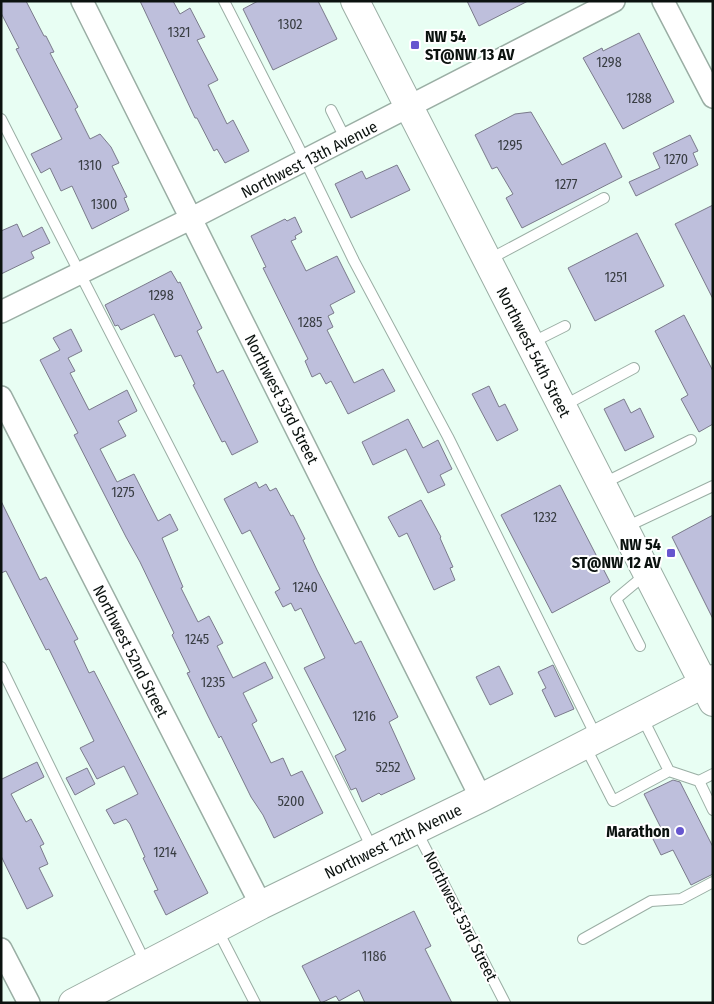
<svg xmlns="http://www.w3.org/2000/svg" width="714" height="1004" viewBox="0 0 714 1004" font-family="'Fira Sans Condensed',sans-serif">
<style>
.building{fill:#bebfdc;stroke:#7a7a8b}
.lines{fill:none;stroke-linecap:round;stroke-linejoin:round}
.service-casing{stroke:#9aaea4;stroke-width:12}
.minor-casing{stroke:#9aaea4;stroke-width:24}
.secondary-casing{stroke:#9aaea4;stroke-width:30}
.service{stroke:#fff;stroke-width:10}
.minor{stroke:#fff;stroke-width:21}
.secondary{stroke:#fff;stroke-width:28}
.poi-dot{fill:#6656cf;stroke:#fff;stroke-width:2}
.labels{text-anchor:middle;stroke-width:4;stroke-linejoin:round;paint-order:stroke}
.number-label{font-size:14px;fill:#383d42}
.poi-label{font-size:16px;font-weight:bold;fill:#0b120f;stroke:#fff;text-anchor:end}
.street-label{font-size:16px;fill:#0b120f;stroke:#fff}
</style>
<rect width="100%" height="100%" fill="#e8fef3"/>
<path class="building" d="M1,1H26L44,36H46L54,52L50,53L78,107L75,109L90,139L100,134L111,147L119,163L112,166L127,197L124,198L129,210L92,229L72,186L61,191L50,168L41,173L31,154L62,139L16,49L19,48L1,13Z
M140,1H173L180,14L190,8L205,37L197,40L218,80L208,85L227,124L233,120L249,151L225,163L217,149L214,151L197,118H195Z
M258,1H318L337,39L273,70L243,9Z
M467,1H528L479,26Z
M639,33L674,102L623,129L583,58L602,48L603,51Z
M531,112L562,165L605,143L622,177L522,228L506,198L513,194L497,167L492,169L475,135L515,114Z
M690,135L698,151L693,153L698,165L636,196L629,182L660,168L653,153Z
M397,165L410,190L351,218L335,184L362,171L366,179Z
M713,205V299L675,224Z
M295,217L302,232L295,236L296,239L291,241L306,271L337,256L355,292L330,305L334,313L328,316L333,327L327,330L354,383L383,369L395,391L348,414L331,381L326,384L320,373L312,377L305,361L308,359L263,268L266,267L251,236L285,219L287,221Z
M17,224L23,237L42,227L50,243L31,252L34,258L1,274V231Z
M637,233L664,286L595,321L568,268Z
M171,271L178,283L180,282L202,328L197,331L217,373L223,370L258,442L232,455L225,441L222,442L193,385L195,384L181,355L175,357L154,314L121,330L118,325L115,326L105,305Z
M684,315L713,371V424L699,432L681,399L688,395L655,331Z
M71,329L82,351L68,358L75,371L70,373L89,410L127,390L137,411L118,421L126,436L100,449L117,482L134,474L158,521L170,514L178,530L162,538L183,587L181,588L198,622L209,616L223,643L217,646L233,678L265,662L273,678L243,693L257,721L252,724L271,763L283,758L291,776L302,771L323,813L274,838L263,815L251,797L221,736L219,738L208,716L187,673L190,672L172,635L174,633L140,562L126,537L74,435L78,433L40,360L60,350L53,338Z
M489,386L499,407L505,404L518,430L497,441L472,394Z
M624,399L631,413L640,408L654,437L625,451L604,409Z
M408,419L423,448L438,440L452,469L440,475L445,485L428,493L406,449L373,465L362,442Z
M256,482L259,488L266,484L270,491L276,488L291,516L293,515L305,539L303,540L317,570L355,644L361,641L398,717L389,722L415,779L381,795L379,793L362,802L356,788L351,790L335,756L346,750L304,668L325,658L301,608L295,611L291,603L283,607L275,592L280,589L250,530L242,534L224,499Z
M560,485L610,582L552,613L501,515Z
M421,500L441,537L440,538L453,567L450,568L455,580L434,590L407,533L399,537L388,517Z
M1,501L40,580L46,577L78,639L74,641L89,673L94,671L208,893L166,915L154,891L158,890L143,858L145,857L130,824L126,819L114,824L106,810L138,794L124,766L97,779L80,748L94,741L49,649L46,650L6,571L1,573Z
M713,515V619L672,537Z
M553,665L574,709L555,717L542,690L546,688L538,672Z
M499,666L513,694L490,705L476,677Z
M37,762L44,777L11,794L26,822L31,819L44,844L40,846L48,864L39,868L53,896L27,909L1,856V777L2,779Z
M87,768L95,784L75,795L66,778Z
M673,780L680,782L713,847V874L691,885L673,850L661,855L650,833L661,828L644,794Z
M414,911L431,946L425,949L452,1003H365L359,990L339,1001L336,996L321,1003L302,966Z"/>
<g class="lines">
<defs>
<path id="service" d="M224,1L296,142L354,261L448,437L597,738
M331,110L346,140
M1,119C125,363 252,605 373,850
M488,260L604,198
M531,343L565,326
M563,406L634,368
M602,484L691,440
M626,527L713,486
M640,646L616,599L646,574
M1,667L146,964
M585,746L613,801L669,771L642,717
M669,771L699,781L713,810
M699,781L713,774
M416,830L505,1003
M217,929L255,1003
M583,939L651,901L681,899L713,882"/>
<path id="minor" d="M82,1L481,798
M663,1L713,97
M1,312L192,218L614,1
M1,397L261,905
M1,949L29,1003"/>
<path id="secondary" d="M355,1L713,702
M73,1003L261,905L481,798L713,679"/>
</defs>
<use href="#service" class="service-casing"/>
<use href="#minor" class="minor-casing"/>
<use href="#secondary" class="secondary-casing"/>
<use href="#service" class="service"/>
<use href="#minor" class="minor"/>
<use href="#secondary" class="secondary"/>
</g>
<g class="poi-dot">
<rect x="410" y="40" width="10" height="10" rx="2.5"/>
<rect x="666" y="548" width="10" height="10" rx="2.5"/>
<circle cx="680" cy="831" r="5"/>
</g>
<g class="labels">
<g class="number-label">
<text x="290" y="29">1302</text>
<text x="179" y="37">1321</text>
<text x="609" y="67">1298</text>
<text x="639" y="103">1288</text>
<text x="510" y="150">1295</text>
<text x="676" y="164">1270</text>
<text x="90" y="170">1310</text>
<text x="566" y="189">1277</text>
<text x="104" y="209">1300</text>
<text x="616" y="282">1251</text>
<text x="161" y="300">1298</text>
<text x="310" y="327">1285</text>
<text x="123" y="497">1275</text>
<text x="545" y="522">1232</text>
<text x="305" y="592">1240</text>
<text x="197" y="644">1245</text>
<text x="213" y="687">1235</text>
<text x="364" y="721">1216</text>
<text x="388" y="772">5252</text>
<text x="291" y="806">5200</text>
<text x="165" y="857">1214</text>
<text x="374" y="961">1186</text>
</g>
<g class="poi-label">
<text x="425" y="42" text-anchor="start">NW 54<tspan x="425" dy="18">ST@NW 13 AV</tspan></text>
<text x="661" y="550">NW 54<tspan x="661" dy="18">ST@NW 12 AV</tspan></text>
<text x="670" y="837">Marathon</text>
</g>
<g class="street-label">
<text transform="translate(309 159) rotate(-27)" y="6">Northwest 13th Avenue</text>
<text transform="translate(534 352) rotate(63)" y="6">Northwest 54th Street</text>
<text transform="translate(282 399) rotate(63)" y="6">Northwest 53rd Street</text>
<text transform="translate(131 651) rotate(63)" y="6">Northwest 52nd Street</text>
<text transform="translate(393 841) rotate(-26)" y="6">Northwest 12th Avenue</text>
<text transform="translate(461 916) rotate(63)" y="6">Northwest 53rd Street</text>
</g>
</g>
<rect width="714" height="1004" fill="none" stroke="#0b120f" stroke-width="5"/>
</svg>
